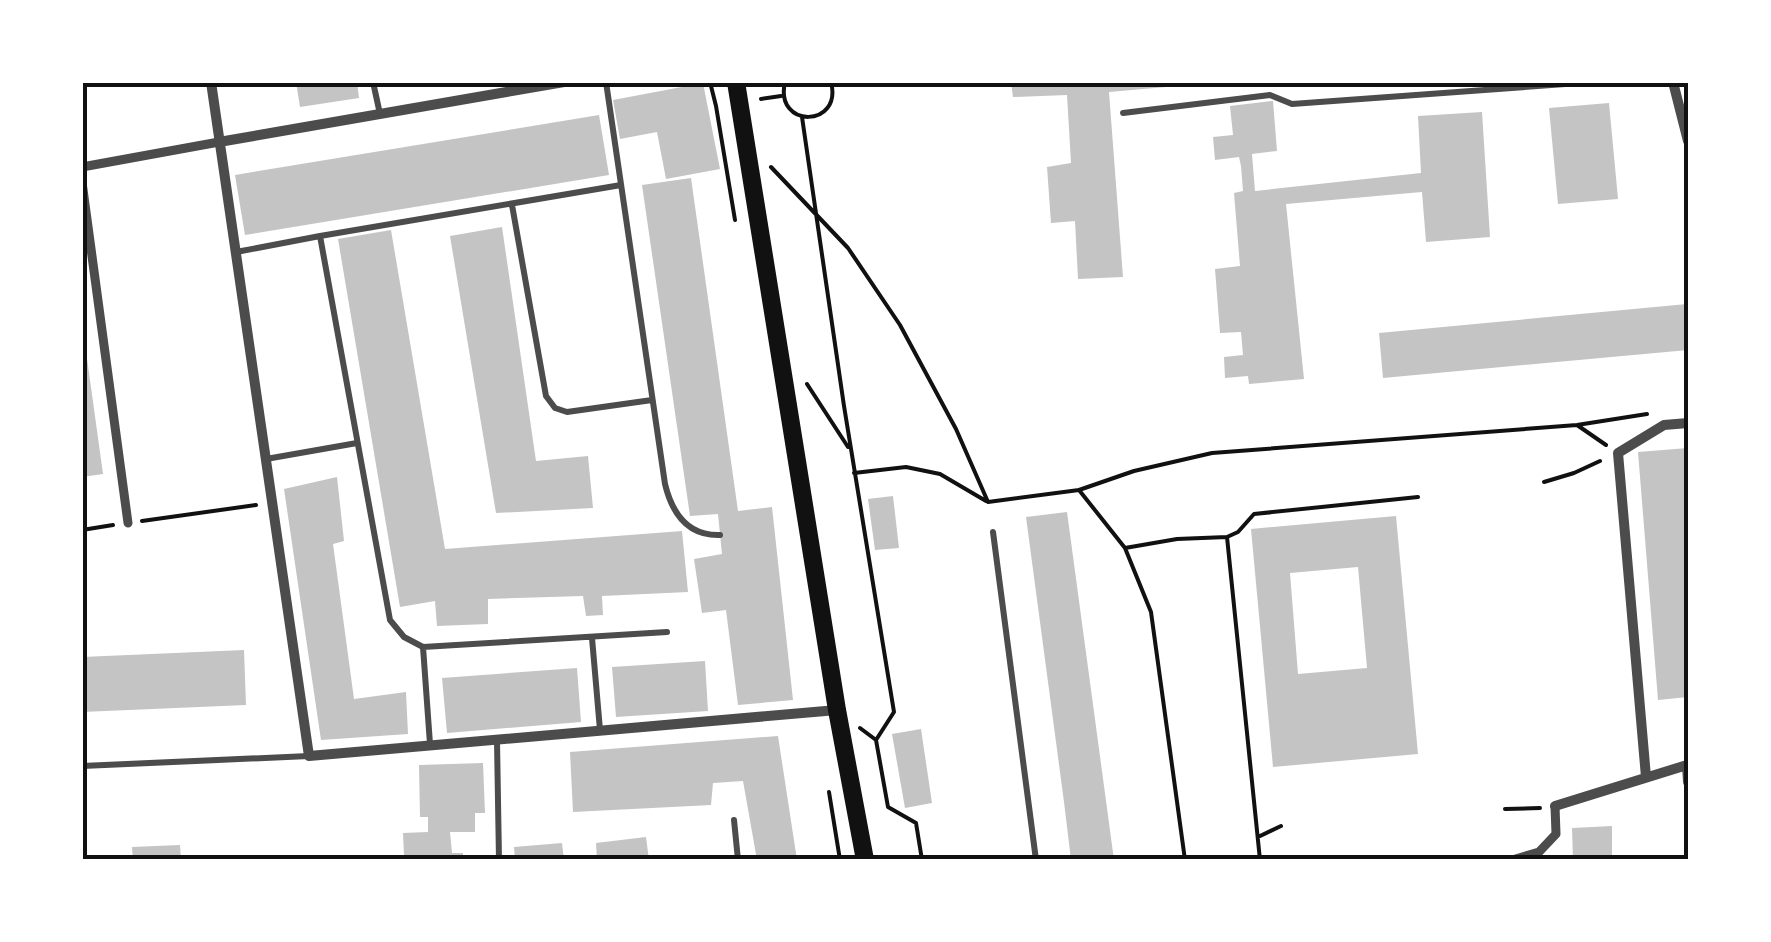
<svg xmlns="http://www.w3.org/2000/svg" width="1771" height="942" viewBox="0 0 1771 942" font-family="'PT Sans',sans-serif">
<style>
.building{fill:#c4c4c4;fill-rule:evenodd}
.lines{fill:none;stroke-linecap:round;stroke-linejoin:round}
.path{stroke:#111;stroke-width:4}
.service{stroke:#4c4c4c;stroke-width:6}
.pedestrian{stroke:#4c4c4c;stroke-width:9}
.minor{stroke:#4c4c4c;stroke-width:10}
.secondary{stroke:#111;stroke-width:18}
.neatline{fill:none;stroke:#111;stroke-width:4}
</style>
<rect width="100%" height="100%" fill="#fff"/>
<path class="building" d="M296,82H357L359,98L300,107Z
M1011,82H1189V85L1109,92L1123,277L1078,279L1075,221L1051,223L1047,167L1071,163L1067,95L1013,97Z
M703,83L720,169L666,179L657,132L620,139L613,100Z
M1273,101L1277,151L1252,154L1255,191L1421,173L1418,116L1482,112L1490,237L1426,242L1422,192L1286,204L1304,379L1249,384L1248,376L1225,378L1224,357L1243,355L1241,332L1220,333L1215,269L1240,266L1234,193L1243,191L1241,166L1239,157L1215,160L1213,137L1233,135L1230,106Z
M1609,103L1618,199L1558,204L1549,108Z
M599,115L609,175L245,235L235,175Z
M691,178L738,511L772,507L793,700L738,705L726,610L702,613L694,559L722,554L718,514L690,516L642,185Z
M502,227L536,461L588,456L593,508L496,513L450,236Z
M391,230L445,549L682,531L688,592L602,596L603,615L586,616L583,596L488,599V624L437,626L435,601L400,607L338,239Z
M1687,304L1688,350L1383,378L1379,333Z
M82,344H85L103,474L82,477Z
M1688,448V697L1658,700L1638,452Z
M337,477L344,541L333,544L354,699L406,692L408,734L321,740L284,489Z
M893,496L899,548L875,550L868,499Z
M1067,512L1114,860H1071L1064,802L1026,517Z
M1396,516L1418,754L1273,767L1251,529ZM1358,567L1367,668L1298,674L1290,573Z
M244,650L246,705L82,712V657Z
M705,661L708,711L616,717L612,667Z
M577,668L581,722L447,733L442,678Z
M921,729L932,803L905,808L892,734Z
M778,736L797,860H757L743,781L713,783L711,805L573,812L570,752Z
M483,763L485,813H475V832H450L452,853H463V860H411V856H404L403,833L428,832V817H420L419,765Z
M1612,826V860H1573L1572,828Z
M646,837L649,860H597L596,843Z
M562,843L564,860H515L514,847Z
M180,845L181,860H133L132,847Z"/>
<g class="lines">
<path class="path" d="M710,82L716,106L735,220
M785,82C774,129 843,128 831,82
M761,99L781,96
M802,117L844,406L894,712L876,740L888,807L916,823L922,860
M771,167L848,248L900,325L956,429L988,502L1079,490L1125,548L1151,612L1185,860
M807,384L848,447
M1577,425L1606,445
M854,473L906,467L940,474L986,501
M1544,482L1574,473L1600,461
M1079,490L1134,471L1212,453L1577,425L1647,414
M142,521L256,505
M82,530L113,525
M1227,537L1260,860
M1125,548L1177,539L1227,537L1238,532L1254,514L1418,497
M860,728L876,740
M829,792L840,860
M1505,809L1540,808
M1258,837L1281,826"/>
<path class="service" d="M373,82L380,114
M606,82L665,484C672,513 687,536 720,535
M1123,113L1270,95L1292,104L1593,82
M512,205L546,396L555,408L567,412L652,400
M320,236L621,185
M236,252L320,236L390,620L404,637L423,647L667,632
M266,459L357,443
M993,532L1036,860
M592,638L600,730
M423,647L430,744
M497,741L499,860
M82,766L309,756
M734,820L738,860"/>
<path class="pedestrian" d="M82,167L219,142
M82,182L128,523
M1512,860L1539,852L1556,834L1555,806"/>
<path class="minor" d="M211,82L309,756L837,710
M1673,82L1688,141
M219,142L564,82
M1646,777L1618,453L1664,425L1688,423
M1555,806L1687,765L1688,782"/>
<path class="secondary" d="M736,82L837,710L865,860"/>
</g>
<rect width="1771" height="942" fill="none" stroke="#ffffff" stroke-width="170"/>
<rect x="85" y="85" width="1601" height="772" class="neatline"/>
</svg>
